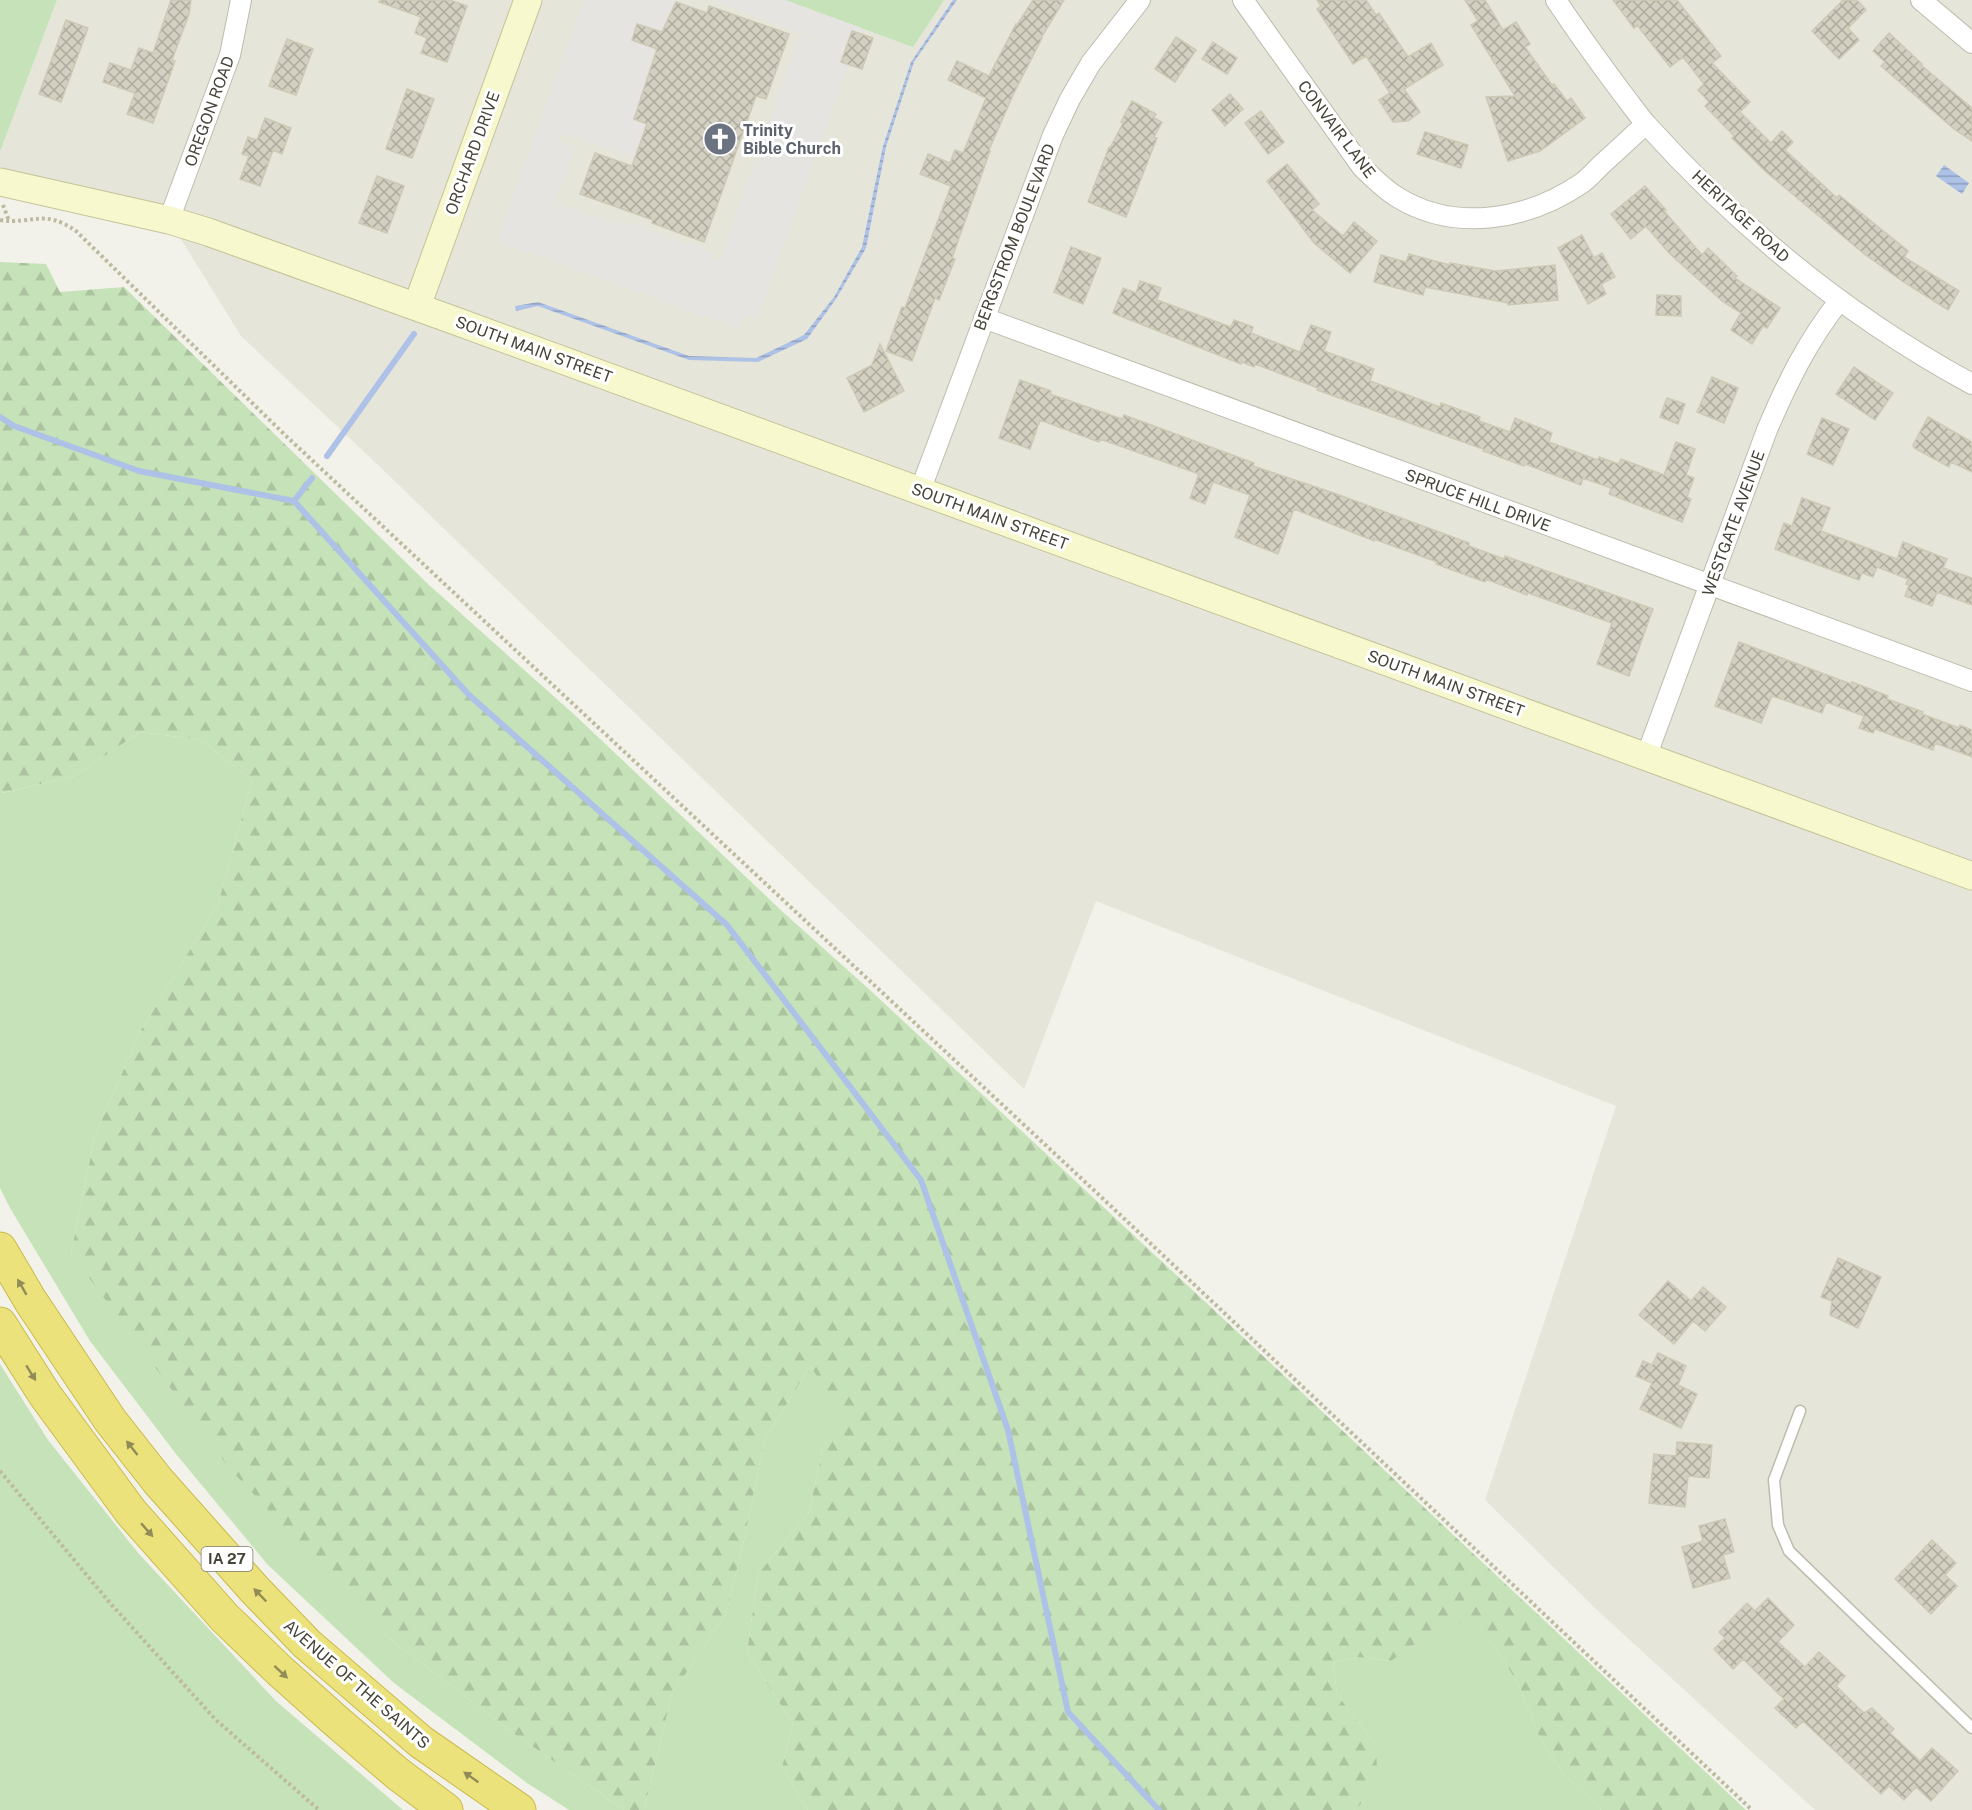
<svg xmlns="http://www.w3.org/2000/svg" width="1972" height="1810" viewBox="0 0 1972 1810" font-family="'Public Sans',sans-serif">
<style>
.residential{fill:#e6e5d9}
.green{fill:#c5e2b8}
.forest{fill:url(#forest-firs)}
.parking{fill:#e5e4e1}
.water{fill:url(#water-rules)}
.lines{fill:none;stroke-linecap:round;stroke-linejoin:round}
.stream{stroke:#aec2e8;stroke-width:6}
.building{fill:url(#building-cross-hatch);stroke:#cdc9b5;stroke-width:1.5}
.lane-casing{stroke:#bdbcad;stroke-width:13}
.street-casing{stroke:#bdbcad;stroke-width:22}
.secondary-casing{stroke:#c4c398;stroke-width:29}
.highway-casing{stroke:#caba4c;stroke-width:35}
.path{stroke:#bdbaa0;stroke-width:4;stroke-dasharray:3 3;stroke-linecap:butt}
.lane{stroke:#fff;stroke-width:10}
.street{stroke:#fff;stroke-width:20}
.secondary{stroke:#f8f8cf;stroke-width:27}
.highway{stroke:#ece27b;stroke-width:33}
.oneway{fill:#918b57}
.labels{text-anchor:middle;stroke-width:6;stroke-linejoin:round;paint-order:stroke}
.shield{fill:#fff;stroke:#7e7c74;stroke-width:1.5}
.shield-label{font-size:15px;font-weight:bold;fill:#464439}
.street-label{font-size:16px;fill:#464439;stroke:#fff}
.worship-label{font-size:16px;font-weight:bold;fill:#5b616d;stroke:#fff;text-anchor:start}
</style>
<defs>
<pattern id="forest-firs" width="22" height="20" patternUnits="userSpaceOnUse" patternTransform="scale(1.5)"><rect width="22" height="20" fill="#c5e2b8"/><path d="M5 1l3.5 6h-7zM16 11l3.5 6h-7z" fill="#abc39f"/></pattern>
<pattern id="water-rules" width="6" height="5" patternUnits="userSpaceOnUse" patternTransform="scale(1.5)"><rect width="6" height="5" fill="#aec2e8"/><path d="M0 2.5h6" fill="none" stroke="#8f9fbd"/></pattern>
<pattern id="building-cross-hatch" width="8" height="8" patternUnits="userSpaceOnUse" patternTransform="scale(1.5)"><rect width="8" height="8" fill="#d3d0c1"/><path d="M0 0l8 8M0 8l8-8" fill="none" stroke="#adaa9e"/></pattern>
</defs>
<rect width="100%" height="100%" fill="#f3f2ea"/>
<path class="residential" d="M57,0H1972V1810H1815L1595,1608L1485,1500L1616,1106L1096,901L1024,1089L377,464L241,336L169,220L4,183L0,166V152Z"/>
<path class="green" d="M0,0H57L0,152Z
M785,0H944L913,47Z
M140,732L201,740L252,780L218,904L141,1030L95,1135L71,1253L385,1635L506,1728L624,1810H569L527,1783L394,1683L268,1565L176,1454L90,1341L10,1208L0,1188V791L3,793L75,776Z
M0,1364L48,1440L139,1554L276,1701L403,1810H0Z
M810,1366L843,1413L823,1448L809,1512L758,1574L747,1652L793,1724L782,1767L808,1810H644L672,1694L726,1614L745,1536L764,1441Z
M1452,1617L1494,1644L1519,1686L1540,1738L1562,1772L1601,1810H1354L1369,1797L1376,1746L1337,1694L1333,1663L1357,1657L1391,1661Z"/>
<path class="forest" d="M0,262L46,264L60,292L124,287L428,584L578,718L784,913L871,991L1229,1324L1746,1810H1601L1562,1772L1540,1738L1519,1686L1494,1644L1452,1618L1391,1661L1357,1657L1333,1663L1337,1694L1376,1746L1377,1771L1369,1797L1354,1810H808L782,1767L793,1724L747,1652L758,1574L809,1512L823,1448L842,1413L810,1366L764,1441L745,1536L726,1614L672,1694L644,1810H624L506,1728L385,1635L230,1469L71,1253L95,1135L141,1030L218,904L252,780L201,740L140,732L75,776L2,793L0,791Z"/>
<path class="parking" d="M584,0H677L634,119L647,124L635,158L562,133L559,141L575,147L555,203L613,223L621,220L704,249L713,257L720,260L800,35L815,40L816,38L710,0H785L862,28L757,319L744,315L738,328L497,241Z"/>
<path class="water" d="M953,0H957L914,62L886,147L866,248L836,299L807,339L758,362L689,360L538,306L516,311L515,306L538,302L689,356L756,358L804,335L834,297L862,247L883,146L911,62Z
M1944,165L1969,183L1962,194L1936,176Z"/>
<g class="lines">
<path class="stream" d="M0,417L14,426L139,471L294,501L469,695L727,925L921,1180L1008,1430L1068,1712L1159,1810
M327,456L414,334
M294,501L312,478"/>
</g>
<path class="building" d="M171,0H191L189,14L172,60L175,61L153,123L127,114L135,93L103,82L110,63L131,70L139,48L153,53Z
M380,0H450L467,6L447,62L421,53L427,38L415,33L421,17L379,2Z
M1033,0H1064L1041,38H1042L1013,95L989,150L990,151L952,258L955,259L939,300L935,298L912,361L886,351L902,307L905,308L951,186L920,174L928,154L950,163L955,150L963,153L986,98L948,80L957,61L989,76L1016,24L1017,25Z
M1317,0H1366L1376,15L1379,13L1408,57L1431,43L1443,65L1404,89L1420,112L1408,121L1393,122L1379,100L1390,93L1366,56L1353,64L1317,9L1321,6Z
M1465,0H1485L1503,30L1516,22L1530,44L1525,47L1552,85L1554,84L1567,101L1571,98L1585,118L1540,151L1508,161L1486,97L1515,96L1471,25L1478,21Z
M1613,0H1677L1721,56L1712,63L1750,102L1740,112L1771,143L1782,131L1793,142L1785,150L1837,198L1839,195L1908,251L1904,257L1959,291L1948,310L1902,281L1863,253L1765,171L1732,138L1734,136L1705,106L1709,102L1698,90L1704,84L1683,57L1670,67L1637,25L1634,28Z
M1843,0H1857L1866,10L1848,28L1859,40L1839,59L1812,31Z
M676,2L707,13L709,6L789,34L766,99L756,96L704,242L652,223L653,220L580,194L595,153L632,166L647,124L634,119L657,49L632,40L637,24L662,32Z
M66,20L88,28L61,102L39,94Z
M852,31L873,38L862,69L841,62Z
M1889,33L1922,64L1921,65L1972,108V141L1954,129L1881,66L1885,62L1873,51Z
M1176,37L1196,50L1175,82L1155,69Z
M287,39L313,49L296,95L269,86Z
M1213,42L1237,58L1227,74L1202,59Z
M407,89L434,99L412,158L386,149Z
M1230,94L1243,109L1225,126L1212,110Z
M1132,101L1156,114L1154,118L1162,122L1154,137L1157,138L1126,217L1088,202L1109,147L1110,148L1123,123L1121,122Z
M1261,111L1284,142L1268,154L1245,123Z
M265,118L291,128L282,154L273,150L260,186L240,179L249,156L242,154L248,137L257,140Z
M1425,132L1468,145L1461,168L1417,154Z
M1287,164L1319,204L1312,210L1343,236L1354,222L1377,241L1350,273L1314,243L1267,181Z
M377,176L404,186L387,233L359,223Z
M1645,186L1666,210L1664,211L1702,255L1708,248L1737,276L1735,278L1780,308L1767,328L1763,326L1752,344L1731,330L1741,313L1722,301L1669,253L1646,226L1631,239L1611,214Z
M1582,235L1594,258L1602,253L1615,277L1601,284L1606,294L1588,304L1558,248Z
M1071,247L1101,258L1083,304L1054,292Z
M1409,254L1450,265V263L1495,271L1555,265L1558,300L1508,305V303L1425,287L1423,295L1374,282L1381,255L1406,262Z
M1140,281L1161,288L1157,300L1231,327L1234,320L1253,327L1251,333L1300,352L1311,325L1331,332L1324,351L1374,369L1370,381L1440,407L1441,403L1480,417L1479,421L1510,432L1515,418L1552,433L1549,442L1598,460L1599,457L1619,464L1621,459L1664,475L1676,442L1695,449L1686,475L1694,478L1687,497L1691,499L1682,522L1609,494L1611,488L1583,478L1581,485L1525,464L1524,466L1483,451V449L1317,390L1318,388L1255,364L1254,367L1242,362L1241,364L1113,313L1123,288L1136,293Z
M1657,295L1681,296V316L1656,315Z
M880,344L904,391L864,412L847,378L872,365Z
M1854,367L1893,393L1875,420L1836,394Z
M1712,377L1738,388L1724,423L1697,412Z
M1020,380L1051,391L1050,394L1122,419L1124,415L1254,463L1253,466L1331,492L1469,543V546L1504,559L1505,556L1653,609L1629,676L1597,664L1612,623L1528,593L1527,595L1486,579L1485,582L1436,564L1437,562L1374,539V541L1294,509L1278,554L1235,537L1250,495L1213,482L1205,504L1190,498L1199,474L1100,439L1099,442L1040,420L1030,449L999,438Z
M1667,398L1685,404L1678,424L1660,417Z
M1928,417L1972,442V472L1951,462L1949,467L1914,448L1913,445Z
M1822,418L1849,429L1833,465L1807,454Z
M1802,498L1830,508L1821,531L1897,559L1903,542L1947,559L1943,568L1972,578V605L1937,592L1932,606L1905,596L1909,585L1906,584L1908,579L1877,567L1873,577L1862,573L1859,580L1775,549L1784,523L1792,526Z
M1739,642L1851,684L1852,682L1888,696L1887,699L1923,712L1922,714L1959,728L1960,725L1972,730V757L1935,743L1933,750L1875,729L1873,733L1859,728L1864,716L1826,702L1822,713L1772,696L1761,723L1715,706Z
M1838,1258L1881,1277L1858,1328L1830,1315L1832,1301L1821,1297Z
M1668,1281L1691,1301L1703,1287L1726,1307L1705,1331L1693,1321L1674,1344L1639,1315Z
M1658,1353L1686,1366L1678,1385L1697,1394L1681,1428L1640,1409L1652,1383L1636,1376L1643,1361L1652,1365Z
M1677,1442L1712,1445L1709,1478L1688,1476L1685,1507L1649,1503L1654,1454L1676,1456Z
M1725,1519L1734,1552L1723,1555L1730,1578L1693,1588L1682,1547L1703,1541L1699,1526Z
M1932,1540L1956,1563L1945,1575L1957,1586L1931,1614L1895,1579Z
M1768,1598L1794,1625L1778,1642L1805,1667L1819,1652L1845,1676L1836,1686L1864,1713L1872,1708L1894,1729L1890,1733L1920,1761L1932,1748L1958,1771L1931,1801L1916,1787L1904,1800L1889,1786L1881,1794L1803,1721L1796,1728L1775,1708L1784,1699L1743,1659L1733,1669L1714,1649L1725,1638L1719,1632L1747,1603L1755,1611Z"/>
<g class="lines">
<defs>
<path id="lane" d="M1800,1411L1774,1480L1778,1525L1789,1551L1972,1728"/>
<path id="street" d="M1243,0L1362,167C1373,178 1384,189 1397,197C1455,233 1528,220 1582,183C1589,178 1596,170 1602,164C1617,151 1631,137 1646,124
M1556,0C1577,32 1599,62 1622,93C1630,103 1638,115 1647,125C1740,228 1850,318 1972,384
M1921,0L1972,43
M169,220L230,55L241,0
M984,318L1972,681
M920,491L1053,135L1070,99L1091,63L1140,0
M1646,757L1767,430C1787,383 1808,340 1840,300"/>
<path id="secondary" d="M0,182L169,220L208,232L453,320L1972,876
M417,306L528,0"/>
<path id="highway" d="M0,1249L30,1300L110,1420L158,1481L255,1590L307,1644L421,1742L519,1810
M0,1324L45,1395L131,1512L225,1618L280,1671L336,1721L398,1774L446,1810"/>
</defs>
<use href="#lane" class="lane-casing"/>
<use href="#street" class="street-casing"/>
<use href="#secondary" class="secondary-casing"/>
<use href="#highway" class="highway-casing"/>
<path class="path" d="M3,205L9,221
M0,220C33,225 43,208 76,231L285,435L1098,1194L1752,1810
M0,1471L110,1603L216,1720L319,1810"/>
<use href="#lane" class="lane"/>
<use href="#street" class="street"/>
<use href="#secondary" class="secondary"/>
<use href="#highway" class="highway"/>
</g>
<defs><path id="oneway-solid" d="M-6-.8H1V-3.2L6.5 0L1 3.2V.8H-6Z" transform="scale(1.5)"/></defs>
<g class="oneway">
<use href="#oneway-solid" transform="translate(22 1287) rotate(-120)"/>
<use href="#oneway-solid" transform="translate(31 1373) rotate(58)"/>
<use href="#oneway-solid" transform="translate(132 1448) rotate(-128)"/>
<use href="#oneway-solid" transform="translate(147 1530) rotate(49)"/>
<use href="#oneway-solid" transform="translate(260 1595) rotate(-134)"/>
<use href="#oneway-solid" transform="translate(281 1672) rotate(43)"/>
<use href="#oneway-solid" transform="translate(471 1777) rotate(-145)"/>
</g>
<defs>
<symbol id="church-disc" viewBox="-11 -11 22 22"><circle r="9.5" fill="#6b7280" stroke="#fff"/><path d="M-1.2-6h2.4v3.5h3.3v2.4h-3.3V6h-2.4V-.1h-3.3v-2.4h3.3Z" fill="#fff"/></symbol>
</defs>
<g fill-rule="evenodd">
<use href="#church-disc" x="701" y="120" width="38" height="38"/>
</g>
<g class="labels">
<rect class="shield" x="201.5" y="1547" width="51" height="24" rx="4.5"/>
<g class="shield-label">
<text x="227" y="1564">IA 27</text>
</g>
<g class="street-label">
<text transform="translate(209 111) rotate(-70)" y="6">OREGON ROAD</text>
<text transform="translate(1337 129) rotate(53)" y="6">CONVAIR LANE</text>
<text transform="translate(472 153) rotate(-70)" y="6">ORCHARD DRIVE</text>
<text transform="translate(1741 216) rotate(43)" y="6">HERITAGE ROAD</text>
<text transform="translate(1014 237) rotate(-69)" y="6">BERGSTROM BOULEVARD</text>
<text transform="translate(534 349) rotate(20)" y="6">SOUTH MAIN STREET</text>
<text transform="translate(1478 500) rotate(20)" y="6">SPRUCE HILL DRIVE</text>
<text transform="translate(990 516) rotate(20)" y="6">SOUTH MAIN STREET</text>
<text transform="translate(1733 523) rotate(-70)" y="6">WESTGATE AVENUE</text>
<text transform="translate(1446 683) rotate(20)" y="6">SOUTH MAIN STREET</text>
<text transform="translate(357 1684) rotate(41)" y="6">AVENUE OF THE SAINTS</text>
</g>
<g class="worship-label">
<text x="743" y="136">Trinity<tspan x="743" dy="18">Bible Church</tspan></text>
</g>
</g>
</svg>
